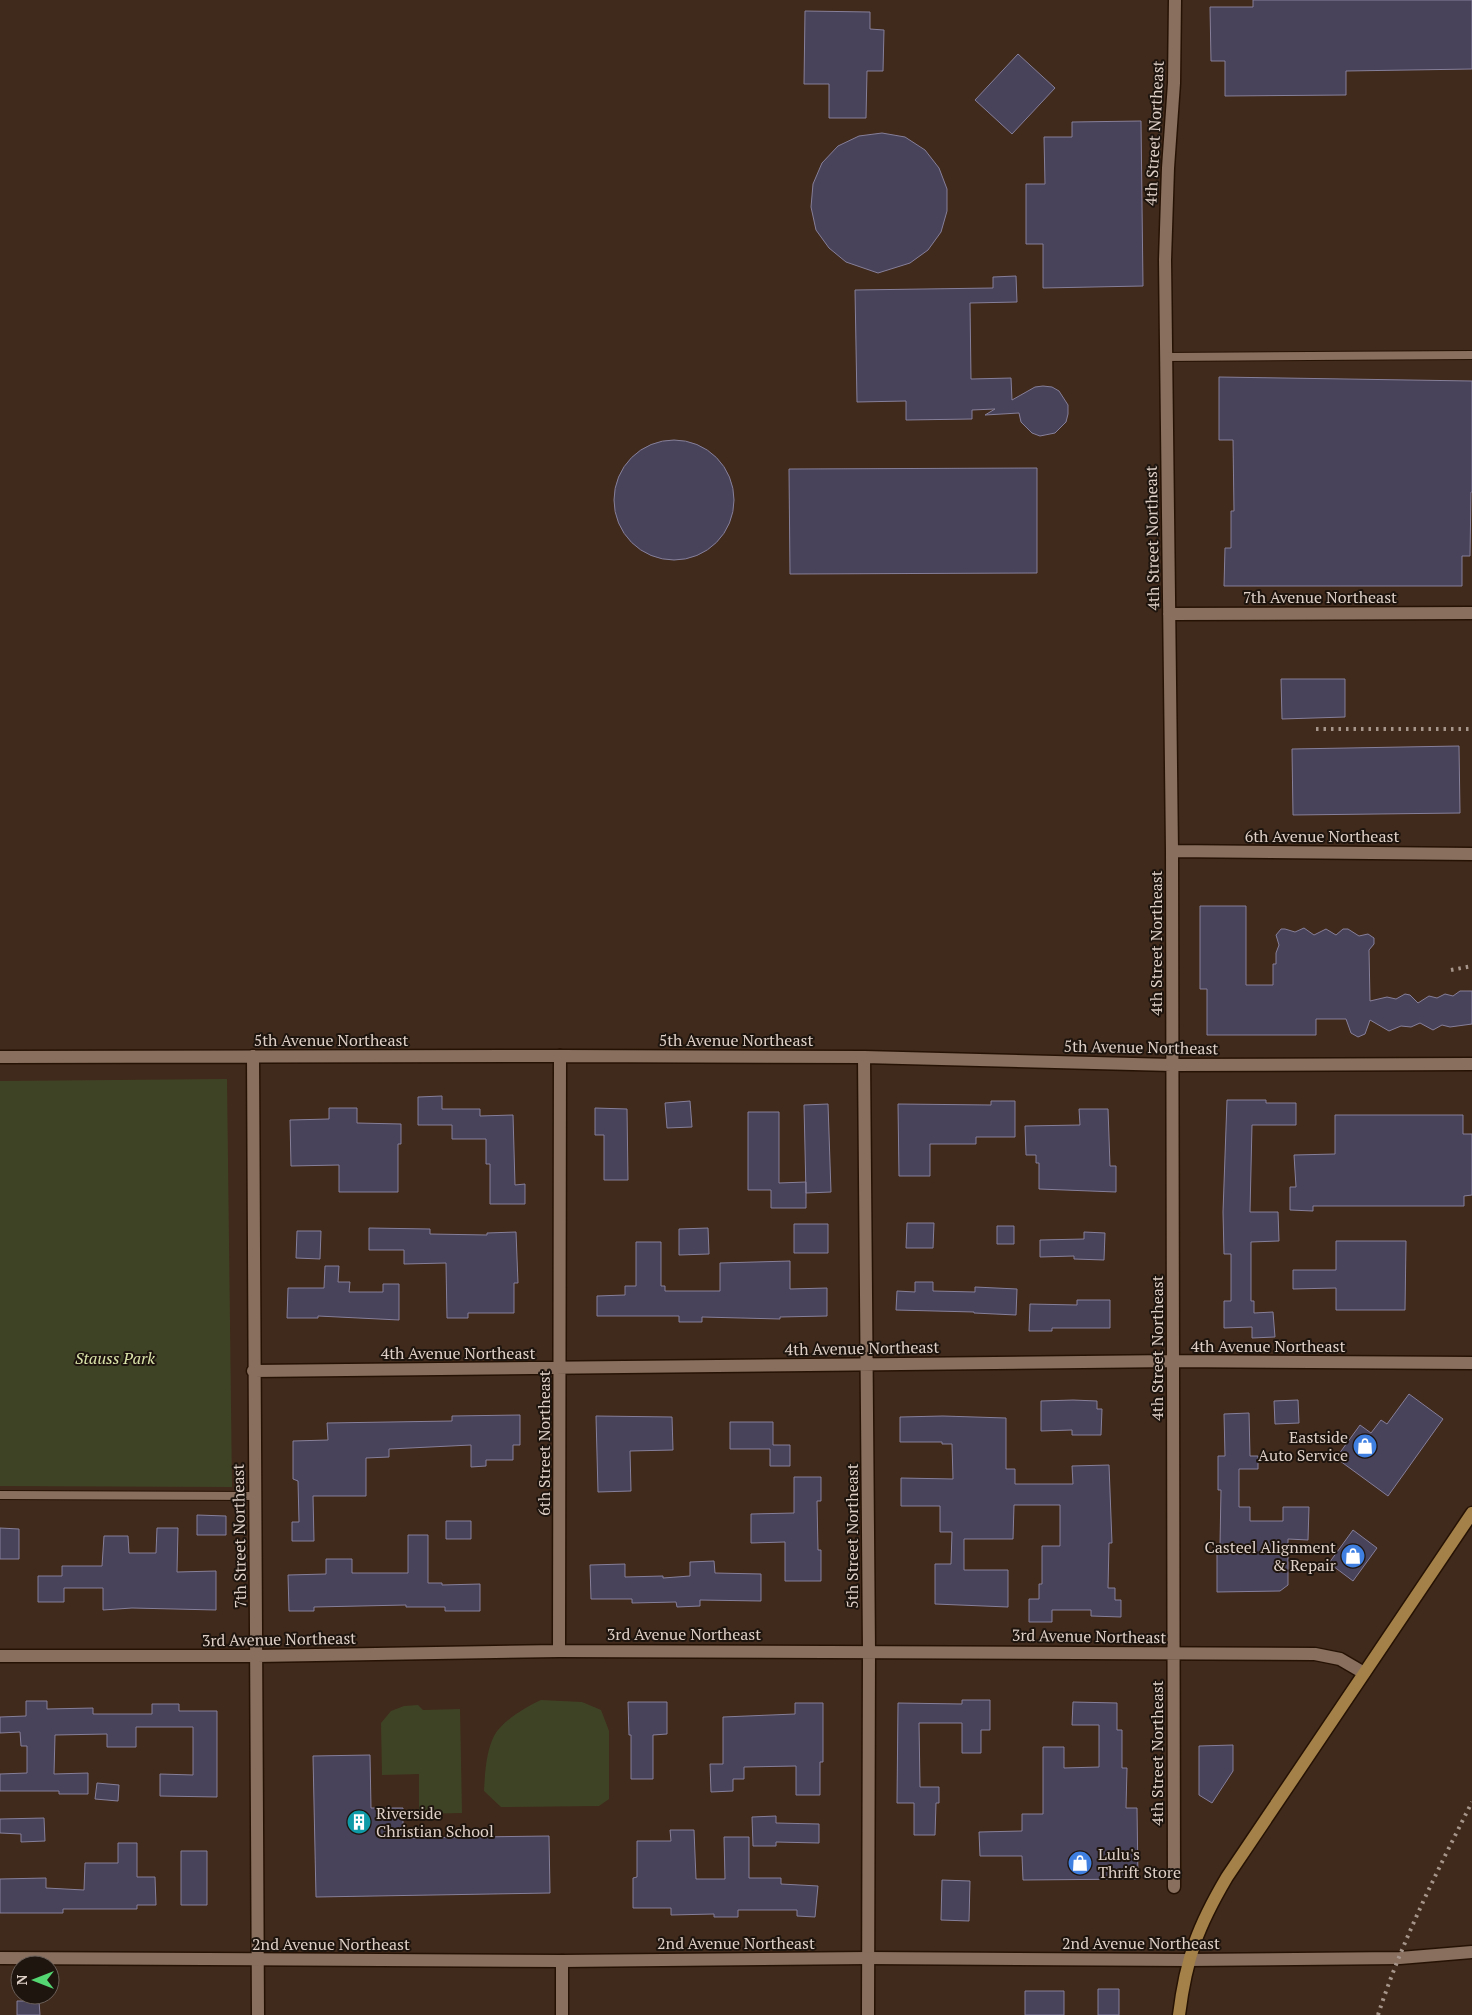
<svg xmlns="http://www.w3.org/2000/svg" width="1472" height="2015" viewBox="0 0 1472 2015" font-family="'PT Serif',serif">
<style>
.green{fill:#3f4326}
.building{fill:#48425a;stroke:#867f9a}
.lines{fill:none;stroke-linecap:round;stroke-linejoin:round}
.lane-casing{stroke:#261204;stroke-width:10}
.street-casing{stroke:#261204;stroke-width:15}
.secondary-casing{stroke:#261204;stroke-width:15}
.primary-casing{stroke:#261204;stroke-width:15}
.lane{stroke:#886f5e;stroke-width:8}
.street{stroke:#886f5e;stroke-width:12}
.secondary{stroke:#886f5e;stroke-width:12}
.primary{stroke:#a38149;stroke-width:12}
.rail{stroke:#a6958a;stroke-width:4;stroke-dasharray:2.5 5;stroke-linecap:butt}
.labels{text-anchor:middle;stroke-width:4;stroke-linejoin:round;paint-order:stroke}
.street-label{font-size:16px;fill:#ded0c7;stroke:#1f150f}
.park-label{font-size:16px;font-style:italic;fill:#dae3a9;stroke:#1f150f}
.poi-label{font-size:16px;fill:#ded0c7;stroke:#1f150f;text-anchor:end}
</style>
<rect width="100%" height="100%" fill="#402a1b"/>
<path class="green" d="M227,1079L232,1487L0,1486V1081Z
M541,1700L582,1702L601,1710L609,1731V1799L599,1806L501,1807L484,1791C485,1773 486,1752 494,1736C502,1721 526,1707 541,1700Z
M418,1705L423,1710L460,1709L462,1813L419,1814V1774L382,1775L381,1723L391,1711L404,1706Z"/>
<path class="building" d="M1253,0H1472V69L1346,71V95L1225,96V61H1211L1210,7H1253Z
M805,11L870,12V29L884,30L883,71H867L866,118H829V84H804Z
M1018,54L1055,88L1012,134L975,100Z
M1141,121L1143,286L1043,288V244H1026V184H1045L1044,137H1072V122Z
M882,133L905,137L925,150L939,168L947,189V211L941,232L928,250L910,263L878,273L846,262L829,248L816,230L811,207L813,184L822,163L838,146L859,136Z
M1016,276L1017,302L970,303L971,379L1011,378L1012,400L1035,387L1043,386L1052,387L1059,391L1068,405V414L1066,422L1055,433L1040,436L1032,433L1021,422L1019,413L985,415L995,409L972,410V419L906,420V401L857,402L855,290L993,288V277Z
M1219,377L1472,381V492H1471L1470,556H1462V586H1224L1225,548H1231V511H1234L1233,440H1219Z
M614 500a60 60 0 1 1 120 0a60 60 0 1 1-120 0Z
M1037,468V573L790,574L789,469Z
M1281,679H1345V717L1282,719Z
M1459,746L1460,813L1293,815L1292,749Z
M1200,906H1246V985H1273V964H1276V953L1279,945L1276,935L1281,929H1285L1295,932L1304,928L1314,935L1326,929L1336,935L1343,929H1348L1359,936L1368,934L1374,938V944L1369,950L1370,1001L1387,997L1396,999L1405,994L1410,995L1418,1003L1429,996L1437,998L1445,994L1453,996L1460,991H1472V1024L1450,1027L1442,1025L1433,1030L1420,1023L1411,1027L1401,1026L1389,1031L1370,1020L1365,1034L1358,1037L1351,1033L1346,1019H1316V1035H1207V989H1200Z
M442,1096V1109H480V1116L513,1115L515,1185L525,1184V1204H490V1164H486V1139H452V1125H418V1097Z
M1227,1100H1266V1103H1296V1125H1252L1250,1212H1278L1279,1241L1251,1242V1301H1254V1313L1273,1312L1275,1337L1252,1338V1327L1224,1328V1301H1231V1254H1224L1223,1212Z
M690,1101L692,1127L667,1128L665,1103Z
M991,1101H1015V1137H976V1144H930V1176H899L898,1104L991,1105Z
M828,1104L831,1192L806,1193L804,1105Z
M329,1108H357V1123L401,1124V1144H398V1192H339V1165L291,1166L290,1120L329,1119Z
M595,1108L627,1109L628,1180H604V1135H595Z
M1079,1109H1108L1110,1166H1116V1192L1039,1189V1163H1036V1155H1026L1025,1126L1080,1125Z
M748,1112H779V1183L806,1182V1208H771V1190H748Z
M1335,1115H1463V1134H1472V1195L1464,1196V1206H1313V1211L1290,1210V1187H1296L1294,1155L1335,1154Z
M907,1223H934L933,1248H906Z
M794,1224H828V1253H794Z
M997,1226H1014V1244H997Z
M369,1228L430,1229V1234L487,1235V1233L516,1232L518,1283H514V1313H468V1318H447L446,1263L404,1264V1250H369Z
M708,1228L709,1254L679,1255V1229Z
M297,1231H321L320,1259L296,1258Z
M1084,1232L1105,1233L1104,1260L1074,1259V1256L1040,1257V1240L1084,1239Z
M1336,1241H1406L1405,1310H1336V1288L1293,1289V1270H1336Z
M636,1242H661V1286H665V1291H720V1263L790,1261V1289L827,1288V1316L780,1317V1319L702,1317V1322H679V1316H597V1296L625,1295V1286H636Z
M325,1266H339L338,1282H350L349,1292H383V1284H399V1320L318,1316V1318H287L288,1288H324Z
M915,1282H933V1291L975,1292V1287L1017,1289L1016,1315L974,1313V1312L896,1310L897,1291L915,1292Z
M1077,1300H1110V1328H1052V1331H1029L1030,1304L1077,1305Z
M1409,1394L1443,1419L1388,1496L1336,1458L1360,1425L1371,1433L1381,1420L1387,1424Z
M1073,1400L1097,1401V1409H1102L1101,1435H1072V1430L1041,1431V1401Z
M1298,1400L1299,1423L1275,1424L1274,1401Z
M1249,1413L1250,1456H1258V1469H1239V1507H1250V1521H1283V1507H1309L1308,1540L1288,1539V1585L1280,1591L1217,1592V1545H1220L1221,1490H1218V1456H1225L1224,1414Z
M520,1415V1445H513V1460H486V1466L471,1467V1445L389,1449V1457L366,1458V1496H313L314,1541H292V1522H299L298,1481L293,1479V1441L328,1440L327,1423L452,1421V1416Z
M596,1416L672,1417L673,1450L630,1451L631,1491L598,1492Z
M943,1416L1006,1418V1469H1015V1484H1073L1072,1466L1109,1465L1112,1543H1109L1108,1588H1115V1600H1121V1617L1091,1616V1610H1052V1622H1029V1599H1039V1584H1042V1546H1060V1505H1014L1013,1539H964V1570H1008V1607L935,1604V1564H951L952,1532H940V1506H901V1478L953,1479L952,1444H942V1442H900V1417Z
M730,1422H773V1445H790V1466H770V1449H730Z
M794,1477H821V1501H817L818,1550H821V1581H785V1542L751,1543V1514L794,1513Z
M197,1515L226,1516V1535H197Z
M446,1521H471V1539H446Z
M0,1528L19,1529V1559H0Z
M157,1528H178L177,1572L216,1571V1610L132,1608L103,1610V1588H64V1602H38V1576H62V1566H102L104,1536H128L129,1553H156Z
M1353,1530L1377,1548L1353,1581L1329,1563Z
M408,1535H428V1583H442V1585L480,1584V1611H445V1607H406V1605L314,1607V1611H289L288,1575L326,1574V1559H352V1573H408Z
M714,1561L715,1573L761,1574V1601L700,1600V1606L677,1607L676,1602L632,1603V1599H591L590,1565L625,1564V1577L663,1576V1578L690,1576V1562Z
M962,1700H990V1730H981V1753H962V1723H919L920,1787H939V1803H936L935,1835H914V1803H897L898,1703L962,1704Z
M26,1701H47V1709L93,1708V1714H152V1704H179V1711H217V1797L160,1796V1774L193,1775V1727H136V1747H107V1734L55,1735L54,1774L88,1773V1794H59V1791H0V1774L27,1773V1746H21L20,1732L0,1733V1717L26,1716Z
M628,1702H667V1734L653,1735V1779H631V1735H629Z
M1073,1702L1117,1703V1730H1122V1768H1127L1126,1808H1137L1138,1879L1023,1880L1022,1856H980L979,1832L1022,1831V1814H1043V1747H1064V1768L1099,1767V1725H1072Z
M795,1703H823V1762H820V1795H796V1766L744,1767V1779H733V1791L711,1792L710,1764H723V1717L795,1714Z
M1233,1745V1771L1212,1803L1199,1795V1746Z
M370,1755L371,1808H403V1838L549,1836L550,1893L316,1897L313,1756Z
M97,1783L119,1785L118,1801L95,1799Z
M776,1816V1823L819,1824V1843L776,1842V1846H753L752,1817Z
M44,1818L45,1841L21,1842V1834L0,1833V1819Z
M670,1830H694L696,1879H725L724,1837H749V1878H781V1884L818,1886L815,1917L797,1916V1910H738V1917H714V1914L671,1915V1908H633V1878L637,1877V1841H671Z
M118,1843H137V1877H155L156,1905H137V1909H63V1913H0V1879L46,1878V1888L84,1890L85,1863H118Z
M181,1851H207V1905H181Z
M942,1880L970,1881L969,1921L941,1920Z
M1098,1989H1119V2015H1098Z
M1025,1991H1064V2015H1025Z
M17,2001H39L40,2015H17Z"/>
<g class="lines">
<defs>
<path id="lane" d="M1166,357L1472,355
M0,1495L255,1496"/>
<path id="street" d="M1169,614L1472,613
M1172,851L1472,854
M253,1056L258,2015
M0,1057L560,1056L864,1057L1172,1065L1472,1064
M864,1057L869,1651L868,2015
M253,1371L1173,1361L1472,1363
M559,1651L560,1056
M0,1656H257L559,1651L1315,1654L1340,1659L1364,1673
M1174,1887L1172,851L1165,260L1168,168L1174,83L1175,0
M562,2015V1961"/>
<path id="secondary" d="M0,1958L562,1961L868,1958L1188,1960L1400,1958L1472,1952"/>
<path id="primary" d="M1179,2015C1186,1958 1198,1926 1227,1877L1472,1513"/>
</defs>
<use href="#lane" class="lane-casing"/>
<use href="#street" class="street-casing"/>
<use href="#secondary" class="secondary-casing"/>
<use href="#primary" class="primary-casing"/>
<use href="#lane" class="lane"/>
<use href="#street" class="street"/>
<use href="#secondary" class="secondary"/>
<use href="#primary" class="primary"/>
<path class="rail" d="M1316,729H1472
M1451,970L1472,966
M1378,2015C1401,1943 1438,1869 1472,1802"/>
</g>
<defs>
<symbol id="shop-disc" viewBox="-11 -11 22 22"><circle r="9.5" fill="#3f7fe0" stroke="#1f150f"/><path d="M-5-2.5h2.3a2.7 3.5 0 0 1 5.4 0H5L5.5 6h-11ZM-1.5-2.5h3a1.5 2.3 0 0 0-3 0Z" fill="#fff"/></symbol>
<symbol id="building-disc" viewBox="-11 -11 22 22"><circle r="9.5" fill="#0f9aa8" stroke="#1f150f"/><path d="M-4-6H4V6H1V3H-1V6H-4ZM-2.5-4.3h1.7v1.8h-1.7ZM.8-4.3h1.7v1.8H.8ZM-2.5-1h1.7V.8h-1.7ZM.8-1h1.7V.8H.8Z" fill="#fff"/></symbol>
</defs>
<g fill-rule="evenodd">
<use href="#shop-disc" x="1351" y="1432" width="28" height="28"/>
<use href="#shop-disc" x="1339" y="1542" width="28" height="28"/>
<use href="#building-disc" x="345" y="1808" width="28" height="28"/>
<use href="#shop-disc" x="1066" y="1849" width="28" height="28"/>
</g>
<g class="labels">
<g class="street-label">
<text transform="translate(1154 133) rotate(-87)" y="6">4th Street Northeast</text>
<text transform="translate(1152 538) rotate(-91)" y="6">4th Street Northeast</text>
<text x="1320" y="603">7th Avenue Northeast</text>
<text x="1322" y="842">6th Avenue Northeast</text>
<text transform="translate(1156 943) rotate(-90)" y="6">4th Street Northeast</text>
<text x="331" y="1046">5th Avenue Northeast</text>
<text x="736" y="1046">5th Avenue Northeast</text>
<text transform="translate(1141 1047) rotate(1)" y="6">5th Avenue Northeast</text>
<text x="1268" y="1352">4th Avenue Northeast</text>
<text transform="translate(862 1348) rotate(-1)" y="6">4th Avenue Northeast</text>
<text transform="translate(1157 1348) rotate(-90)" y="6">4th Street Northeast</text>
<text x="458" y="1359">4th Avenue Northeast</text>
<text transform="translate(544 1443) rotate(-90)" y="6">6th Street Northeast</text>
<text transform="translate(239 1536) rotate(-91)" y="6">7th Street Northeast</text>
<text transform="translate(852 1536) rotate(-90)" y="6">5th Street Northeast</text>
<text x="684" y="1640">3rd Avenue Northeast</text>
<text transform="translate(1089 1636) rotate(1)" y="6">3rd Avenue Northeast</text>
<text transform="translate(279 1639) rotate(-1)" y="6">3rd Avenue Northeast</text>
<text transform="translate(1157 1753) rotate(-90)" y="6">4th Street Northeast</text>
<text x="736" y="1949">2nd Avenue Northeast</text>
<text x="1141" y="1949">2nd Avenue Northeast</text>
<text x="331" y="1950">2nd Avenue Northeast</text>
</g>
<g class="park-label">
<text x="115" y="1364">Stauss Park</text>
</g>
<g class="poi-label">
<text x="1348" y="1443">Eastside<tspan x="1348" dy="18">Auto Service</tspan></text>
<text x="1336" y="1553">Casteel Alignment<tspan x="1336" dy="18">&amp; Repair</tspan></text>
<text x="376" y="1819" text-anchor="start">Riverside<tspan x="376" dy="18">Christian School</tspan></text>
<text x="1098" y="1860" text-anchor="start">Lulu's<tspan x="1098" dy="18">Thrift Store</tspan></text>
</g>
</g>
<g transform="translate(35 1980) rotate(270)"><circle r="24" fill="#1f150f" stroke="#6b6059"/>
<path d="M0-4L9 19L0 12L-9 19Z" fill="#54d672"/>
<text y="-8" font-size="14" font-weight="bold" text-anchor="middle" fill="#ded0c7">N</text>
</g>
</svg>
